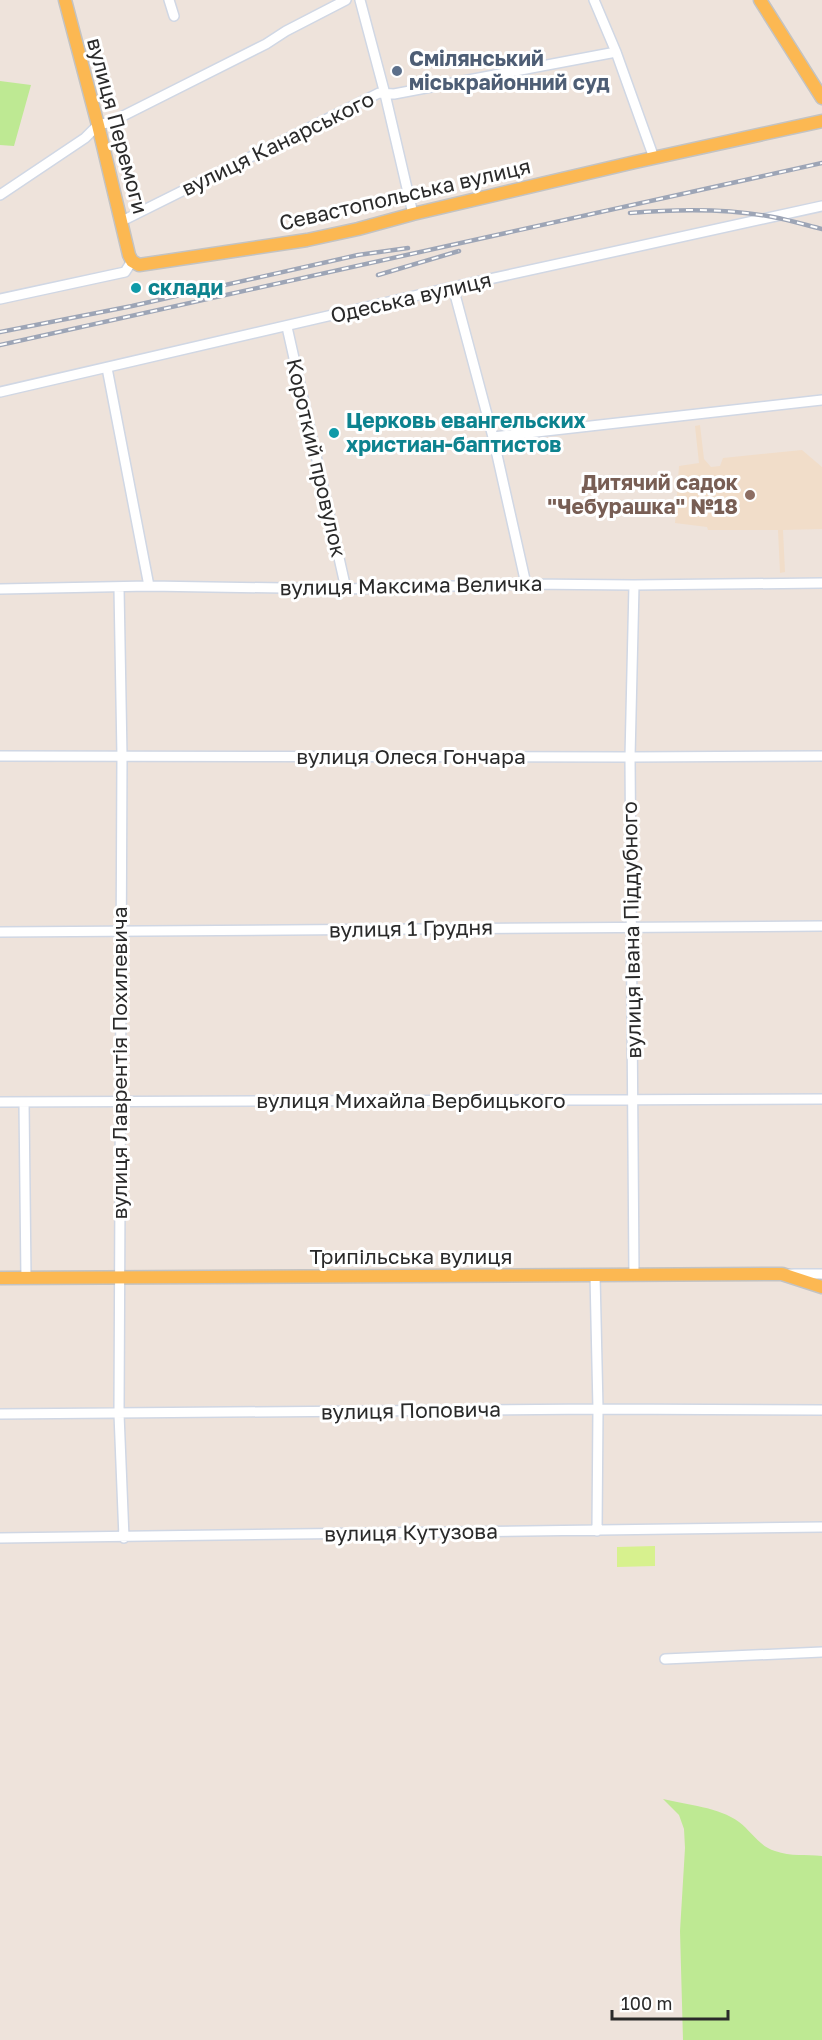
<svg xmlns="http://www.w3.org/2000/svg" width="822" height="2040" viewBox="0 0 822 2040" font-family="'Golos Text',sans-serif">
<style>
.education{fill:#f1ddc9}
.green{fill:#bee993}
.pitch{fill:#d7f18e}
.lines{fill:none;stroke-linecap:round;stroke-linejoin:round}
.minor-casing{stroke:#d0d7e4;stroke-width:12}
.major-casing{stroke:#c3c3c3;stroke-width:15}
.minor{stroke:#fff;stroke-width:9}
.major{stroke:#fcb852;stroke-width:12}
.rail-casing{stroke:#9da5b6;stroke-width:4.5}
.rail{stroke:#fff;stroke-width:2;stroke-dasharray:7;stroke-linecap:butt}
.service-dot{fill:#5c6f8a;stroke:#fff;stroke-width:2}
.culture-dot{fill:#0f9aa8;stroke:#fff;stroke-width:2}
.education-dot{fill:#8d6e63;stroke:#fff;stroke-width:2}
.labels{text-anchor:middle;stroke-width:6;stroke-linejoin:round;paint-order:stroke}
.service-label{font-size:21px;font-weight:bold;fill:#4e5e75;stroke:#fff;text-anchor:start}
.street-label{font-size:21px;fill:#2a2a2a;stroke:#fff}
.culture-label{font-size:21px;font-weight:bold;fill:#0d838f;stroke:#fff;text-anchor:start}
.education-label{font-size:21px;font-weight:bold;fill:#785e54;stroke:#fff;text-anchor:end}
</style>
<rect width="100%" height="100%" fill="#eee3db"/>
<path class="education" d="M700,425L704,459L711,467L720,466L723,458L802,450L822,467V529L783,530L785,572L780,573L778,530H708L707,527L675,523L679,466L699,463L695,426Z"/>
<path class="green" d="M0,81L31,85L14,146L0,145Z
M663,1799C687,1805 719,1807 739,1822C752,1832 759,1846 775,1851C791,1857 806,1854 822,1856V2040H683L680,1931L685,1848L684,1829L679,1815Z"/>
<path class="pitch" d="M655,1546V1566L617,1567V1547Z"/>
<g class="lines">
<defs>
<path id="minor" d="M169,0L174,16
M360,0L385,94L413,214
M594,0L616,52L654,158
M0,195L85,138L98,125L111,122L266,44L286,31L346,0
M122,221L379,93L394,94L616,52
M453,287L493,437L526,584
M0,299L125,272L132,261
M287,327L346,589
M107,368L149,586
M0,392L453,287L822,206
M493,437L822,400
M634,585L630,757L634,1275
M119,588L122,756L119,1414L124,1538
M0,589L149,586L346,589L526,584L634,585L822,583
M0,756L630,757L822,756
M0,932L822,926
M0,1102L822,1099
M24,1102L26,1278
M790,1274H822
M595,1275L598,1409L597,1531
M0,1414L598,1409L822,1410
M0,1538L822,1527
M665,1659L822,1652"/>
<path id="major" d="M65,0L98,125L129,255L132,261L139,265L307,240L358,229L413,214L635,162L822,121
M760,0L822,98
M0,1278L782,1274L822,1287"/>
</defs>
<use href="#minor" class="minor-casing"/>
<use href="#major" class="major-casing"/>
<use href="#minor" class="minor"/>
<use href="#major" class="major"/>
<defs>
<path id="rail" d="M630,213C678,209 726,208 773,217C789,220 806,225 822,229
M378,275L459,251
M0,332L132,306L358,255L408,248
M0,345L822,163"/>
</defs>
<use href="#rail" class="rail-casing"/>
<use href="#rail" class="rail"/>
</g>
<circle class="service-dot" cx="397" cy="71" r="6"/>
<g class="culture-dot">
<circle cx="136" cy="288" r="6"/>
<circle cx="334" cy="433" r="6"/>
</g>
<circle class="education-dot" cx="750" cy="495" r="6"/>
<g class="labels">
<g class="service-label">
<text x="409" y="66">Смілянський<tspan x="409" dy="24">міськрайонний суд</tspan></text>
</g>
<g class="street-label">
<text transform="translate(117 126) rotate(75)" y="7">вулиця Перемоги</text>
<text transform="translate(278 144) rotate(-26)" y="7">вулиця Канарського</text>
<text transform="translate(405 195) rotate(-13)" y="7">Севастопольська вулиця</text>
<text transform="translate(411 298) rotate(-13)" y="7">Одеська вулиця</text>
<text transform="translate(316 458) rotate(77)" y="7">Короткий провулок</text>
<text transform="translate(411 586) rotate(-1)" y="7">вулиця Максима Величка</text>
<text x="411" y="764">вулиця Олеся Гончара</text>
<text transform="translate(411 929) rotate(-1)" y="7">вулиця 1 Грудня</text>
<text transform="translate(632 930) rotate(-91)" y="7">вулиця Івана Піддубного</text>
<text transform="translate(120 1063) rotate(-90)" y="7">вулиця Лаврентія Похилевича</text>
<text x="411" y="1108">вулиця Михайла Вербицького</text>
<text x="411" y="1264">Трипільська вулиця</text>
<text transform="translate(411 1411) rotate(-1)" y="7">вулиця Поповича</text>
<text transform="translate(411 1533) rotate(-1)" y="7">вулиця Кутузова</text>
</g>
<g class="culture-label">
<text x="148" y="295">склади</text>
<text x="346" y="428">Церковь евангельских<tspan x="346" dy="24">христиан-баптистов</tspan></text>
</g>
<g class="education-label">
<text x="738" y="490">Дитячий садок<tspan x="738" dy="24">"Чебурашка" №18</tspan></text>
</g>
</g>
<path d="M612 2010v9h116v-9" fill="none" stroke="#2a2a2a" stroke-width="3"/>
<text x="621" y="2010" font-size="18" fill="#2a2a2a" stroke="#ffffff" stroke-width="4.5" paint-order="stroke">100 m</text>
</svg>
